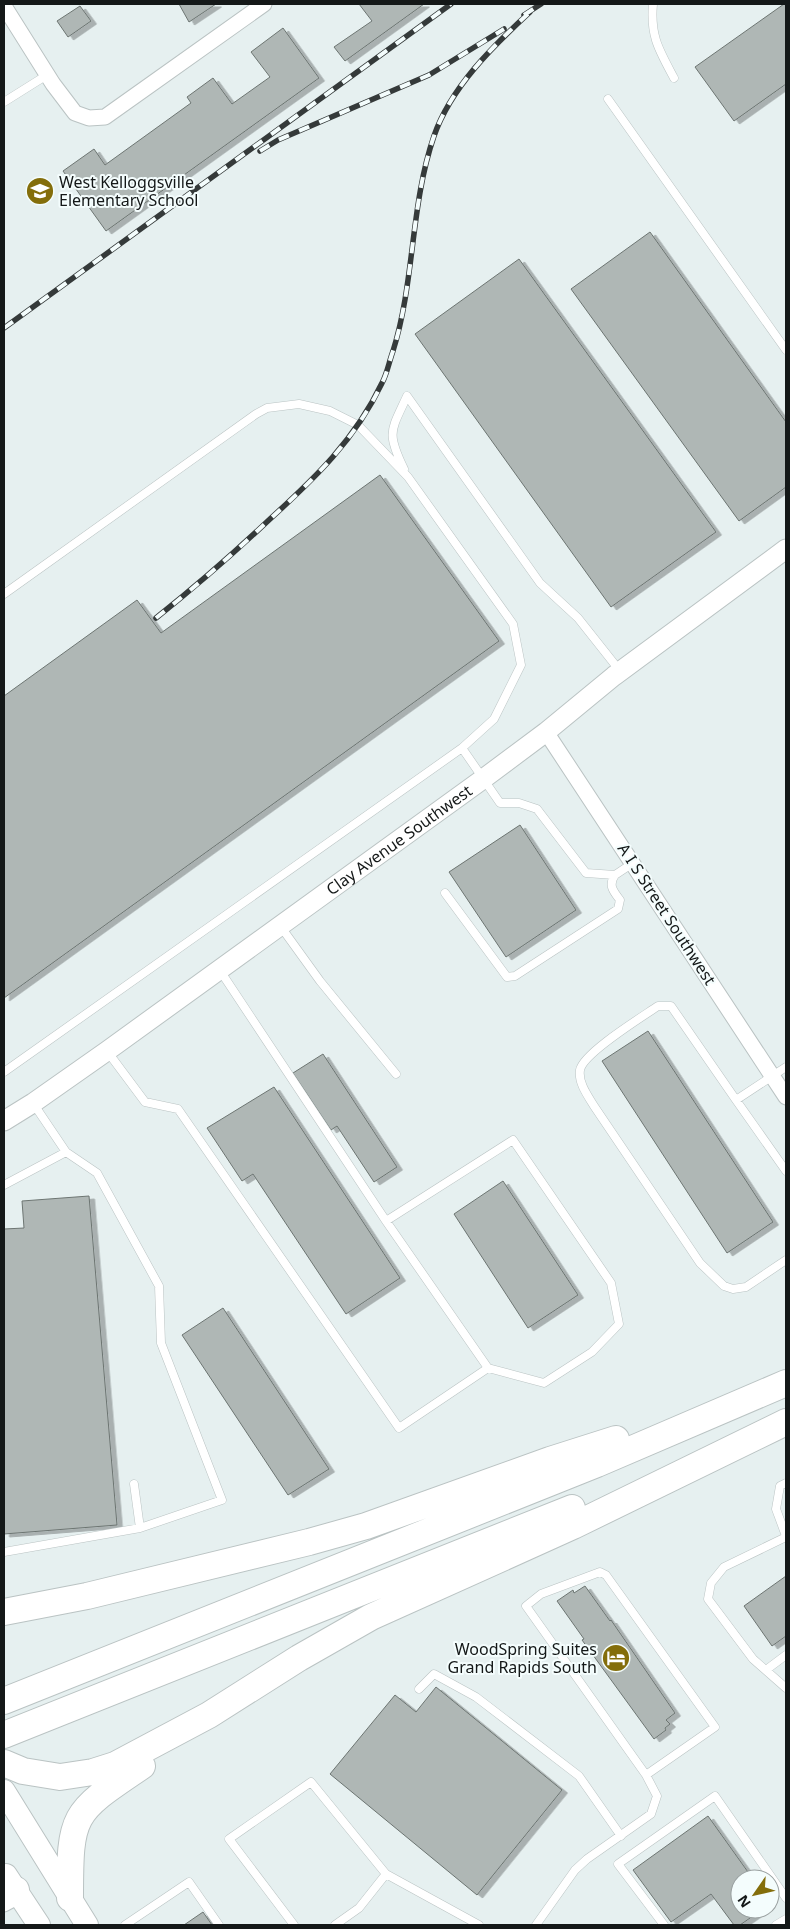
<svg xmlns="http://www.w3.org/2000/svg" width="790" height="1929" viewBox="0 0 790 1929" font-family="'Noto Sans',sans-serif">
<style>
.building{fill:#afb7b5;stroke:#6d7572;filter:url(#shadow)}
.lines{fill:none;stroke-linecap:round;stroke-linejoin:round}
.service-casing{stroke:#bac3c3;stroke-width:9}
.minor-casing{stroke:#bac3c3;stroke-width:17}
.tertiary-casing{stroke:#bac3c3;stroke-width:21}
.primary-casing{stroke:#bac3c3;stroke-width:24}
.motorway-casing{stroke:#bac3c3;stroke-width:28}
.service{stroke:#fff;stroke-width:8}
.minor{stroke:#fff;stroke-width:15}
.tertiary{stroke:#fff;stroke-width:19}
.primary{stroke:#fff;stroke-width:22}
.motorway{stroke:#fff;stroke-width:26}
.rail-casing{stroke:#353a3a;stroke-width:5.5}
.rail{stroke:#f4fdfd;stroke-width:4;stroke-dasharray:11;stroke-linecap:butt}
.labels{text-anchor:middle;stroke-width:4;stroke-linejoin:round;paint-order:stroke}
.poi-label{font-size:16px;fill:#141818;stroke:#f4fdfd;text-anchor:start}
.street-label{font-size:16px;fill:#141818;stroke:#f4fdfd}
</style>
<defs>
<filter id="shadow"><feDropShadow dx="5.5" dy="3" stdDeviation="0" flood-color="#0004"/></filter>
</defs>
<rect width="100%" height="100%" fill="#e6f0f0"/>
<path class="building" d="M179,4H216L189,22Z
M359,4H424L345,61L334,47L372,21Z
M784,4H786V84L734,121L695,67Z
M80,6L91,21L68,37L57,21Z
M283,28L319,78L106,231L63,171L94,149L105,165L191,103L187,97L213,78L232,104L270,77L251,52Z
M650,232L786,422V487L739,521L571,289Z
M519,259L716,532L611,607L415,334Z
M380,475L499,641L4,998V696L137,600L161,633Z
M520,825L576,910L506,957L449,872Z
M648,1031L773,1222L727,1253L602,1061Z
M323,1054L397,1167L374,1182L337,1126L331,1130L293,1073Z
M274,1087L400,1278L346,1314L253,1174L242,1181L207,1128Z
M503,1181L578,1295L528,1328L454,1214Z
M89,1196L117,1525L4,1534V1229L24,1228L22,1201Z
M223,1308L329,1469L288,1495L182,1335Z
M786,1576V1636L772,1646L744,1606Z
M585,1586L610,1621L611,1620L675,1713L666,1720L670,1724L665,1728L666,1730L654,1739L582,1640L584,1639L557,1601L573,1590L574,1593Z
M436,1687L562,1790L477,1895L330,1774L395,1695L416,1712Z
M708,1816L753,1879H740V1909H763L740,1925H734L711,1894L671,1922L633,1870Z
M203,1912L212,1925H184Z"/>
<g class="lines">
<defs>
<path id="service" d="M653,4C650,36 659,50 674,78
M608,99L786,350
M4,102L47,75
M404,469C386,432 391,431 407,396L540,583L578,618L620,671
M4,594L256,414L267,408L299,404L330,411L358,425L408,477L513,624L521,665L494,719L462,748
M445,893L507,977L515,976L618,909L620,900C613,891 608,885 615,875
M281,927L320,981L396,1074
M219,969L386,1221L488,1368L544,1383L592,1352L619,1324L611,1283L513,1140L386,1221
M107,1051L145,1102L178,1109L399,1428L488,1368
M786,1067L736,1100L671,1006H658C642,1017 583,1053 580,1070C578,1083 588,1096 594,1106L700,1263L724,1286L733,1289L746,1287L786,1260
M4,1072L462,748L500,803H519L537,809L586,873L615,875L633,863
M736,1100L786,1171
M4,1185L66,1152
M786,1483L780,1486L776,1509L786,1536
M134,1484L140,1528
M786,1537L724,1567L711,1583L708,1599L753,1659L786,1688
M4,1552L140,1528L222,1500L161,1343L159,1286L97,1173L66,1152L33,1103
M766,1670L786,1655
M419,1689L434,1674L476,1697L579,1776L621,1836
M125,1925L189,1882L219,1925
M294,1925L229,1839L311,1782L386,1874
M335,1925L359,1908L386,1874L479,1925
M536,1925L575,1870L587,1859L651,1814L657,1796L646,1775L526,1606L541,1594L600,1572L606,1575L715,1727L646,1775
M664,1925L618,1864L715,1796L786,1898
M776,1925L786,1919"/>
<path id="minor" d="M4,6L53,84L75,113L89,118L105,117L264,4
M546,732L786,1097
M4,1904L19,1896"/>
<g id="tertiary">
<path id="s1" d="M4,1121L33,1103L107,1051L483,779L546,732L614,676L786,549"/>
</g>
<path id="primary" d="M4,1791L87,1925
M6,1875L39,1925"/>
<path id="motorway" d="M4,1612L87,1596L309,1542L366,1526L550,1460L616,1439
M4,1701L597,1464L786,1383
M4,1735L572,1508
M4,1763L23,1771L60,1777L93,1772L115,1765L209,1715L299,1658L371,1617L573,1526L786,1422
M4,1884L16,1890
M70,1898C70,1813 72,1813 142,1766"/>
</defs>
<use href="#service" class="service-casing"/>
<use href="#minor" class="minor-casing"/>
<use href="#tertiary" class="tertiary-casing"/>
<use href="#primary" class="primary-casing"/>
<use href="#motorway" class="motorway-casing"/>
<use href="#service" class="service"/>
<use href="#minor" class="minor"/>
<use href="#tertiary" class="tertiary"/>
<use href="#primary" class="primary"/>
<use href="#motorway" class="motorway"/>
<defs>
<path id="rail" d="M524,15L541,4
M260,151L278,140L429,75L504,29
M4,328L451,4
M156,618C195,587 233,554 270,519C315,478 355,440 382,383C387,374 389,362 393,351C415,281 410,206 434,136C451,87 493,46 530,12"/>
</defs>
<use href="#rail" class="rail-casing"/>
<use href="#rail" class="rail"/>
</g>
<defs>
<symbol id="school-disc" viewBox="-11 -11 22 22"><circle r="9.5" fill="#846e0b" stroke="#f4fdfd"/><path d="M0-5L7-2L0 1L-7-2ZM-4 1L0 2.5L4 1V4Q0 6-4 4Z" fill="#fff"/></symbol>
<symbol id="hotel-disc" viewBox="-11 -11 22 22"><circle r="9.5" fill="#846e0b" stroke="#f4fdfd"/><path d="M-6-4.5h1.5V1H6V5H4.5V3h-9V5H-6ZM-4 0a1.8 1.8 0 1 1 3.6 0ZM.5 0V-2.5h3Q6-2.5 6 0Z" fill="#fff"/></symbol>
</defs>
<g fill-rule="evenodd">
<use href="#school-disc" x="24" y="175" width="32" height="32"/>
<use href="#hotel-disc" x="600" y="1642" width="32" height="32"/>
</g>
<g class="labels">
<g class="poi-label">
<text x="59" y="188">West Kelloggsville<tspan x="59" dy="18">Elementary School</tspan></text>
<text x="597" y="1655" text-anchor="end">WoodSpring Suites<tspan x="597" dy="18">Grand Rapids South</tspan></text>
</g>
<g class="street-label">
<text dy="6" stroke="none"><textPath href="#s1" startOffset="485">Clay Avenue Southwest</textPath></text>
<text transform="translate(667 914) rotate(57)" y="6">A I S Street Southwest</text>
</g>
</g>
<rect width="790" height="1929" fill="none" stroke="#141818" stroke-width="10"/>
<g transform="translate(755 1894) rotate(236)"><circle r="24" fill="#f4fdfd" stroke="#9aa1a1"/>
<path d="M0-4L9 19L0 12L-9 19Z" fill="#846e0b"/>
<text y="-8" font-size="14" font-weight="bold" text-anchor="middle" fill="#141818">N</text>
</g>
</svg>
